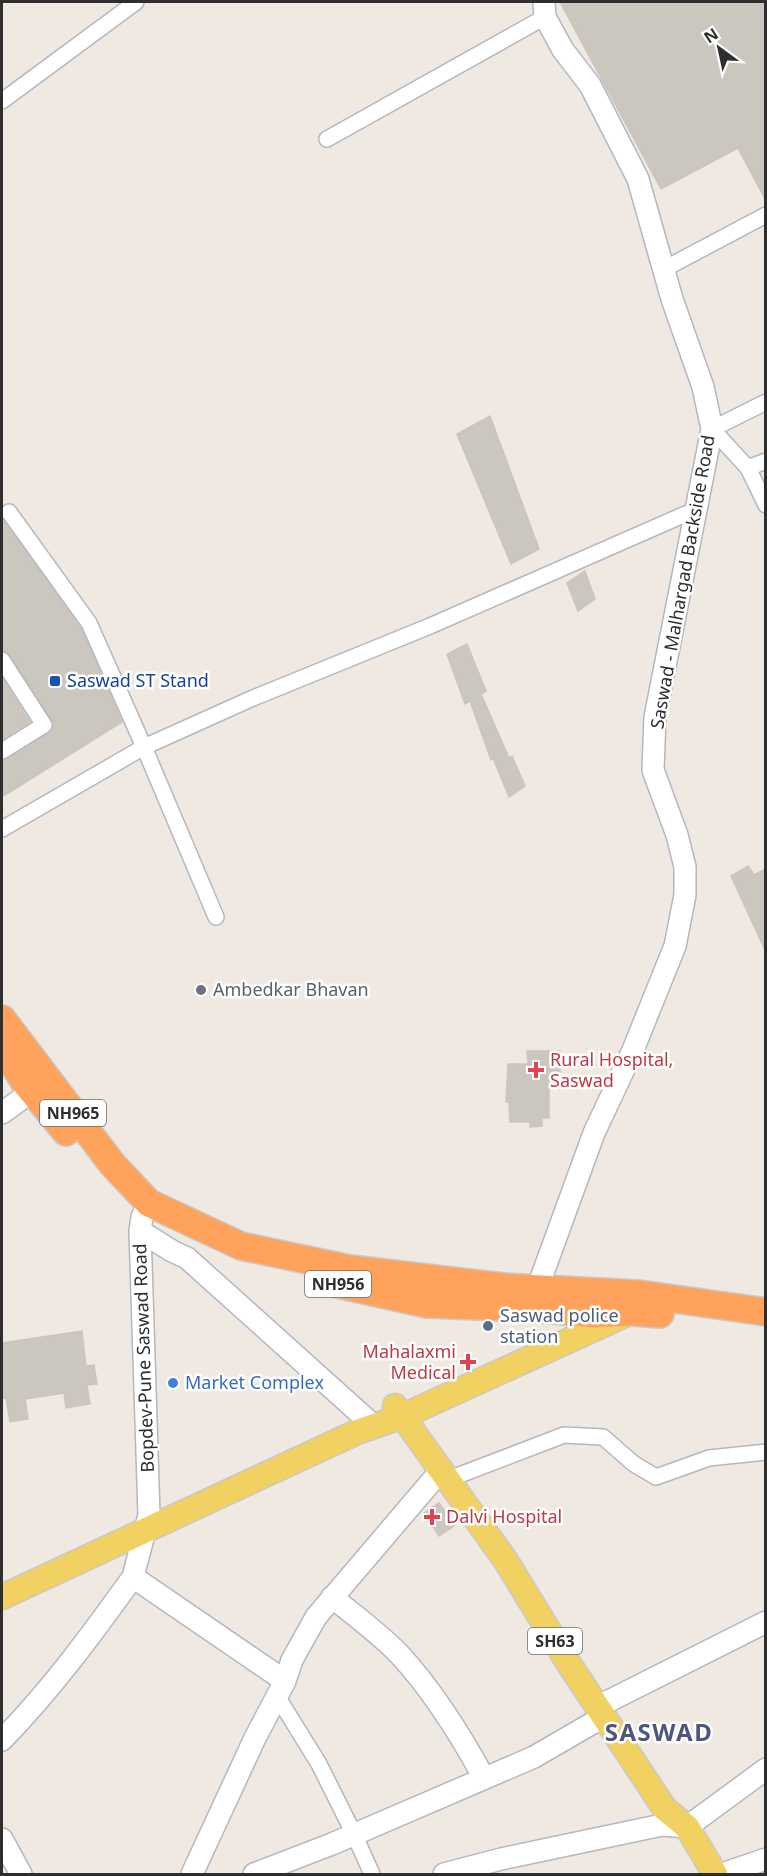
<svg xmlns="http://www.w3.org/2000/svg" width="767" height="1876" viewBox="0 0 767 1876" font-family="'Noto Sans',sans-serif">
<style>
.building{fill:#cbc7bf;stroke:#cbc5ba;stroke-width:1.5}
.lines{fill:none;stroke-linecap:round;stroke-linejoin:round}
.street-casing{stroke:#b4b7c1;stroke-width:18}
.secondary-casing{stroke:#b4b7c1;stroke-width:24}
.primary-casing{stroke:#c9c9c9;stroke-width:27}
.highway-casing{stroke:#c9c9c9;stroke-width:30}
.street{stroke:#fff;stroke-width:15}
.secondary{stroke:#fff;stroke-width:21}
.primary{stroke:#f2d163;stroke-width:24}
.highway{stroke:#ffa35c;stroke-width:27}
.transit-dot{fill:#1a4fb4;stroke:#fff;stroke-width:2}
.worship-dot{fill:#6b7280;stroke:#fff;stroke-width:2}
.health-dot{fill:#e0444e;stroke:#fff;stroke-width:2}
.service-dot{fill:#5c6f8a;stroke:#fff;stroke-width:2}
.shop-dot{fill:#3f7fe0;stroke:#fff;stroke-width:2}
.labels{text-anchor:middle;stroke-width:5;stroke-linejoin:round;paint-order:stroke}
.shield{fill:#fff;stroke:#6d6d6d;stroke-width:1.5}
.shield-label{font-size:16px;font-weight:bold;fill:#2e2e2e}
.street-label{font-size:18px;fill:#2e2e2e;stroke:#fff}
.transit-label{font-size:18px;fill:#164399;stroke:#fff;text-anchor:start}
.worship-label{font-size:18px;fill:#5b616d;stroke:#fff;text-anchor:start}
.health-label{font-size:18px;fill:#be3a42;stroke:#fff;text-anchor:start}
.service-label{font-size:18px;fill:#4e5e75;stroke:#fff;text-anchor:start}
.shop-label{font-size:18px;fill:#366cbe;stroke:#fff;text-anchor:start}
.district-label{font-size:24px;font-weight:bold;letter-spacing:1.5px;fill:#4d5680;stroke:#fff}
</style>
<rect width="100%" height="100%" fill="#efe9e1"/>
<path class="building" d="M560,2H765V199L738,148L661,189Z
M490,416L539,549L511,564L457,434Z
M2,518L81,628L122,722L2,797V761L7,759L49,733L54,725L52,720L10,655L2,650Z
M585,571L595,599L578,611L567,583Z
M467,644L486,691L481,694L509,758L512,756L525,786L509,797L493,758L491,760L470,701L465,704L447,654Z
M2,677L30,722L2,740Z
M748,866L754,875L765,869V950L731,876Z
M527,1051H560V1075H549V1118H542V1126L530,1127V1122H510L509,1102H506L508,1064H528Z
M82,1331L86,1366L94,1365L97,1384L87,1385L90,1404L66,1408L64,1393L25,1399L28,1419L10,1422L6,1398L2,1399V1343Z
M439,1503L455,1525L439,1536L424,1513Z"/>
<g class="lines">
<defs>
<path id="street" d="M2,101L136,2
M327,139L545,17
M664,269L766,215
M766,402L712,429L748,468L766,461
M748,468L766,505
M9,512L89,623L144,747L253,698L430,626L697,509
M2,660L44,725L2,751
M2,829L144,747L216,917
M449,1479L564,1435L603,1437L634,1464L656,1477L709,1458L766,1452
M277,1696L319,1764L354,1834L372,1874"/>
<path id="secondary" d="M2,1113L45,1082
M149,1203L142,1217L140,1231L149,1515L133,1577L285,1681
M140,1231L172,1251L187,1258L374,1426
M532,1303L594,1133L633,1050L675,946L685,895V867L677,835L653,770L655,717L712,429L703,387L672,299L638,179L590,85L563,50L545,17L544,2
M332,1597C355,1616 380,1634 400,1655C434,1692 460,1734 484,1778
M597,1707L766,1622
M2,1740C51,1690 92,1634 133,1577
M2,1839L21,1874
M192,1874L255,1738L285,1681L292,1660L316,1617L442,1469
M254,1874L332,1844L534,1757L603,1717
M444,1874L501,1859L662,1825L687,1827L766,1769
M722,1874L766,1859"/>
<path id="primary" d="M395,1406L506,1561L569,1664L665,1809L687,1827L715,1874
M2,1597L357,1432L403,1416L627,1314"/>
<path id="highway" d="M2,1019L113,1165L149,1203L241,1246L350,1269L504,1287L639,1294L766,1312
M2,1046L24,1081L66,1132
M324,1281L427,1304L530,1308L595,1314L632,1312L660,1314"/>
</defs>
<use href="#street" class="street-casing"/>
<use href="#secondary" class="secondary-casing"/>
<use href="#primary" class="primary-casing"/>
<use href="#highway" class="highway-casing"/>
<use href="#street" class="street"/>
<use href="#secondary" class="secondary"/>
<use href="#primary" class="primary"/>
<use href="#highway" class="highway"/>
</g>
<rect class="transit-dot" x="49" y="675" width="12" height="12" rx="3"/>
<circle class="worship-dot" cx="201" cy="990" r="6"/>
<g class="health-dot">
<path d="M533 1061h6v6h6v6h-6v6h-6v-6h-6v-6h6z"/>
<path d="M465 1353h6v6h6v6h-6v6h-6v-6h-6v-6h6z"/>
<path d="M429 1508h6v6h6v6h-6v6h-6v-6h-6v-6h6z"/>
</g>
<circle class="service-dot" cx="488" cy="1326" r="6"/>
<circle class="shop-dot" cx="173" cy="1383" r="6"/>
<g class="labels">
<g class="shield">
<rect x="40" y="1100" width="66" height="26" rx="4.5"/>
<rect x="305" y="1271" width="66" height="26" rx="4.5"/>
<rect x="528" y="1628" width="54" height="26" rx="4.5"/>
</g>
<g class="shield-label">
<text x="73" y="1119">NH965</text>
<text x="338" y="1290">NH956</text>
<text x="555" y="1647">SH63</text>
</g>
<g class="street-label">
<text transform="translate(683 582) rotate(-80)" y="6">Saswad - Malhargad Backside Road</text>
<text transform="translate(144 1358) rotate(-92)" y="6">Bopdev-Pune Saswad Road</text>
</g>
<g class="transit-label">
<text x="67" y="687">Saswad ST Stand</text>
</g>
<g class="worship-label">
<text x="213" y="996">Ambedkar Bhavan</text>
</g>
<g class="health-label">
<text x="550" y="1066">Rural Hospital,<tspan x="550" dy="21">Saswad</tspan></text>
<text x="456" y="1358" text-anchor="end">Mahalaxmi<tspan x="456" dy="21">Medical</tspan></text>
<text x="446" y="1523">Dalvi Hospital</text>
</g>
<g class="service-label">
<text x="500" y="1322">Saswad police<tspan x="500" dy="21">station</tspan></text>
</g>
<g class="shop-label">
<text x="185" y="1389">Market Complex</text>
</g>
<g class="district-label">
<text x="659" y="1741">SASWAD</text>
</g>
</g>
<rect width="767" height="1876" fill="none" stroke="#2e2e2e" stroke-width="6"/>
<g transform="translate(719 48) rotate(327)" stroke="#ffffff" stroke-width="4.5" paint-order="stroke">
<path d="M0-4.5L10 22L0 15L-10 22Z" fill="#2e2e2e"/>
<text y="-9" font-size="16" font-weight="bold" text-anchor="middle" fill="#2e2e2e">N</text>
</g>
</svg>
